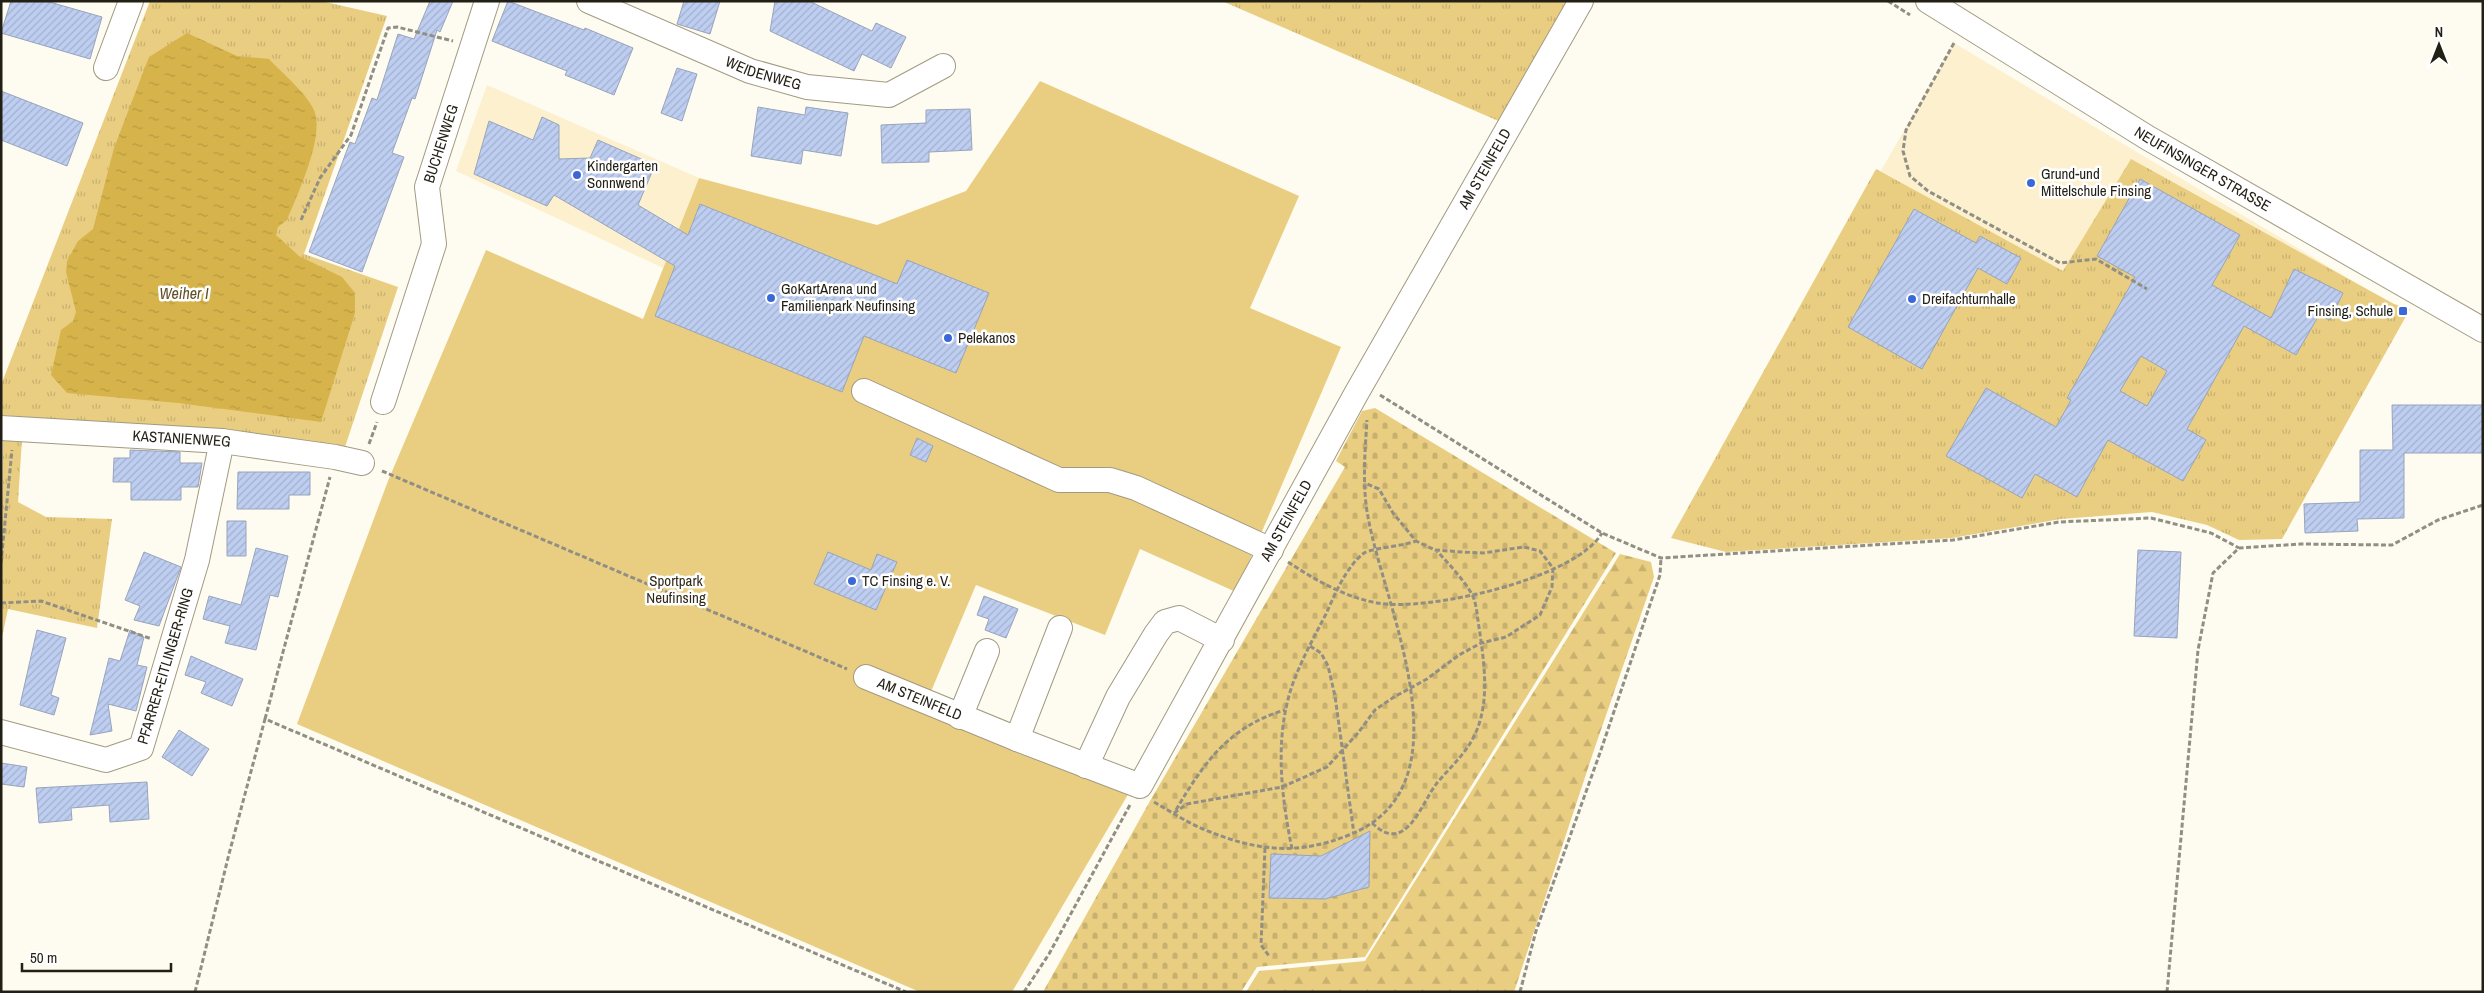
<svg xmlns="http://www.w3.org/2000/svg" width="2484" height="993" viewBox="0 0 2484 993" font-family="'Archivo Narrow',sans-serif">
<style>
.built{fill:#fcf0ce}
.grass{fill:url(#grass-tufts)}
.forest{fill:url(#forest-firs)}
.cemetery{fill:url(#cemetery-stones)}
.green{fill:#e9ce82}
.water{fill:url(#water-ripples)}
.building{fill:url(#building-hatch);stroke:#98a4bb;fill-rule:evenodd}
.lines{fill:none;stroke-linecap:round;stroke-linejoin:round}
.minor-casing{stroke:#a29a81;stroke-width:26}
.path{stroke:#918e84;stroke-width:3;stroke-dasharray:5 2.5;stroke-linecap:butt}
.minor{stroke:#fff;stroke-width:24}
.poi-dot{fill:#3b68d9;stroke:#fff;stroke-width:2}
.labels{text-anchor:middle;stroke-width:5;stroke-linejoin:round;paint-order:stroke}
.street-label{font-size:15px;fill:#221f15;stroke:#fff}
.poi-label{font-size:15px;fill:#221f15;stroke:#fff;text-anchor:start}
.park-label{font-size:15px;fill:#312a18;stroke:#fff}
.water-label{font-size:16px;font-style:italic;fill:#5f5026;stroke:#fff}
</style>
<defs>
<pattern id="grass-tufts" width="24" height="20" patternUnits="userSpaceOnUse" patternTransform="scale(1.25)"><rect width="24" height="20" fill="#e9ce82"/><path d="M3 7l-1-3M5 7V3M7 7l1-3M15 17l-1-3M17 17v-4M19 17l1-3" fill="none" stroke="#c8b06f"/></pattern>
<pattern id="forest-firs" width="22" height="20" patternUnits="userSpaceOnUse" patternTransform="scale(1.25)"><rect width="22" height="20" fill="#e9ce82"/><path d="M5 1l3.5 6h-7zM16 11l3.5 6h-7z" fill="#c8b06f"/></pattern>
<pattern id="cemetery-stones" width="16" height="16" patternUnits="userSpaceOnUse" patternTransform="scale(1.25)"><rect width="16" height="16" fill="#e9ce82"/><path d="M2 7V4a2 2 0 0 1 4 0v3zM10 15v-3a2 2 0 0 1 4 0v3z" fill="#c8b06f"/></pattern>
<pattern id="water-ripples" width="26" height="14" patternUnits="userSpaceOnUse" patternTransform="scale(1.25)"><rect width="26" height="14" fill="#d6b44b"/><path d="M2 4q2-2 4 0t4 0M15 11q2-2 4 0t4 0" fill="none" stroke="#b79a41"/></pattern>
<pattern id="building-hatch" width="6" height="6" patternUnits="userSpaceOnUse" patternTransform="scale(1.25)"><rect width="6" height="6" fill="#becef1"/><path d="M-1 1l2-2M0 6l6-6M5 7l2-2" fill="none" stroke="#a3b0ce"/></pattern>
</defs>
<rect width="100%" height="100%" fill="#fefbf0"/>
<path class="built" d="M1954,43L2403,311L2143,498L1671,538Z
M487,85L699,178L663,268L456,171Z"/>
<path class="grass" d="M150,1H321L387,16L304,254L398,287L344,450L220,434L1,415V385Z
M1222,1H1572L1503,123Z
M2131,159L2394,304L2410,309L2282,539L2239,540L2207,525L2152,512L2061,519L1952,538L1726,552L1671,538L1876,169L2063,271Z
M3,437L22,439L18,502L46,517L112,519L97,628L8,609L1,642Z"/>
<path class="forest" d="M1620,554L1651,562L1654,577L1595,747L1514,992H1246L1259,971L1365,961Z"/>
<path class="cemetery" d="M1375,408L1616,553L1365,957L1257,967L1241,992H1043L1150,801L1345,467L1336,461L1362,411Z"/>
<path class="green" d="M1040,81L1299,196L1250,308L1341,347L1236,592L1140,549L1105,635L976,585L924,708L1130,791L1012,992H920L297,724L388,481L486,250L643,319L699,178L877,225L966,191Z"/>
<path class="water" d="M187,33L237,56L269,59C282,73 305,92 313,108C327,133 297,195 287,220L278,227L276,235L299,256L342,277L355,293V313L321,422L178,403L67,393L51,375L61,330L73,321L76,312L66,272L67,261L78,241L93,229L114,148L149,57Z"/>
<path class="building" d="M11,1H46L102,17L90,59L1,33Z
M430,1H453L440,32L437,30L415,99L412,98L392,153L404,157L362,272L309,252L350,142L355,144L372,98L377,100L398,34L414,39Z
M508,1L584,30L585,28L633,48L614,95L565,75L567,71L492,41Z
M684,1H720L710,34L677,24Z
M775,1H809L872,31L876,23L906,37L891,68L862,54L854,71L770,31Z
M677,68L697,74L682,121L661,113Z
M1,91L83,123L67,166L1,140Z
M758,107L805,115L806,107L848,113L841,156L803,150L801,164L751,156Z
M970,109L972,150L929,152V162L882,163L881,125L926,123V110Z
M542,117L559,125V159L590,158L598,140L655,165L638,205L688,235L700,204L897,284L907,260L989,293L956,373L864,336L842,392L655,316L675,266L554,195L547,206L474,174L489,121L533,140Z
M2140,179L2240,235L2212,285L2271,318L2294,269L2343,293L2330,320L2319,315L2296,355L2244,326L2187,429L2206,440L2183,481L2108,440L2077,497L2035,474L2022,498L1946,456L1986,388L2056,427L2071,400L2067,398L2135,277L2097,256ZM2141,356L2167,371L2147,406L2120,391Z
M1914,209L1976,243L1980,236L2021,258L2007,284L1978,268L1922,369L1848,327Z
M2392,405H2483V453H2404V518L2357,519L2358,531L2305,533L2304,504L2360,502V450H2393Z
M917,438L933,446L926,462L910,455Z
M130,450L180,452V463H202L198,487H181V500H131V482H113L114,458H130Z
M238,472H310V495H289V509H237Z
M227,521H246V556H227Z
M256,548L288,556L278,597L270,595L256,650L225,643L230,626L203,619L209,596L241,605Z
M2138,550L2181,552L2177,638L2134,636Z
M144,552L181,567L159,626L134,620L140,606L125,600Z
M828,552L871,570L877,554L897,562L876,610L814,584Z
M984,596L1018,609L1006,638L985,630L989,619L977,615Z
M37,630L66,638L51,695L59,698L54,715L20,705Z
M130,630L144,637L137,665L147,667L136,711L108,704L112,731L90,735L109,658L120,661Z
M191,656L243,679L232,706L201,693L206,682L185,675Z
M179,730L209,749L192,776L162,757Z
M1,763L27,767L24,787L1,784Z
M147,782L149,819L110,822L109,805L71,808L72,820L39,823L36,788Z
M1370,831L1369,887L1325,899L1269,898L1271,854L1321,856Z"/>
<g class="lines">
<defs>
<g id="minor">
<path id="s1" d="M589,1L750,71L807,87L889,95L943,66"/>
<path id="s2" d="M1928,1L2148,138L2483,330"/>
<path d="M106,68L131,1"/>
<path d="M864,391L1059,480H1110L1136,488L1271,550"/>
<path id="s3" d="M383,402L434,244L427,187L487,1"/>
<path id="s4" d="M1,428L222,441L335,457L362,463"/>
<path id="s5" d="M866,677L1017,739L1140,786L1356,394L1581,1"/>
<path d="M960,717L987,651"/>
<path id="s6" d="M1,732L106,760L141,748L197,560L222,441"/>
<path d="M1017,739L1060,628"/>
<path d="M1086,766L1118,697L1156,634L1165,622L1179,618L1222,640"/>
</g>
</defs>
<use href="#minor" class="minor-casing"/>
<path class="path" d="M1888,1L1910,15
M1954,43L1906,130L1903,151L1910,176L1928,191L2060,263L2096,259L2147,289
M301,220L320,178L351,135L388,28L397,27L453,41
M1380,395L1602,533L1661,558L1953,540L2059,522L2151,518L2211,533L2239,548
M369,444L377,422
M382,471L847,669
M1288,562C1315,580 1345,597 1377,603C1428,612 1575,579 1602,533
M1,563L12,450
M1,603L41,601L152,639
M1310,646L1321,653L1328,666L1335,696L1354,834
M265,719L330,477
M1154,802C1170,811 1186,822 1203,829C1255,851 1297,856 1349,835C1473,786 1384,607 1368,517C1362,486 1365,451 1367,420
M1176,810C1204,762 1230,726 1285,710
M1174,813L1187,804L1282,787L1327,767L1358,733L1375,710L1394,697L1427,679L1459,655L1481,643L1506,637L1540,615L1552,587L1553,568L1540,551L1524,547L1483,553L1462,552L1435,550L1416,541L1393,513L1379,489L1365,483
M1372,823C1406,856 1420,805 1437,783C1451,766 1467,753 1476,732C1490,700 1484,661 1479,627C1477,616 1477,605 1472,594C1462,578 1449,564 1436,550
M1265,848L1261,945L1269,956
M1292,849C1281,794 1274,737 1293,683C1302,659 1314,637 1326,614C1335,594 1346,567 1364,553C1372,548 1404,546 1416,541
M195,992L229,854L265,719L906,992
M1024,992L1049,954L1131,803
M1520,992L1536,931L1601,750L1660,575L1661,558
M2167,992L2198,650L2213,573L2239,548L2301,544L2392,545L2438,520L2483,505"/>
<use href="#minor" class="minor"/>
</g>
<g class="poi-dot">
<circle cx="577" cy="175" r="5"/>
<circle cx="2031" cy="183" r="5"/>
<circle cx="771" cy="298" r="5"/>
<circle cx="1912" cy="299" r="5"/>
<rect x="2398" y="306" width="10" height="10" rx="2.5"/>
<circle cx="948" cy="338" r="5"/>
<circle cx="852" cy="581" r="5"/>
</g>
<g class="labels">
<g class="street-label">
<text dy="5" stroke="none"><textPath href="#s1" startOffset="189">WEIDENWEG</textPath></text>
<text dy="5" stroke="none"><textPath href="#s3" startOffset="269">BUCHENWEG</textPath></text>
<text dy="5" stroke="none"><textPath href="#s5" startOffset="1002">AM STEINFELD</textPath></text>
<text dy="5" stroke="none"><textPath href="#s2" startOffset="322">NEUFINSINGER STRASSE</textPath></text>
<text dy="5" stroke="none"><textPath href="#s4" startOffset="181">KASTANIENWEG</textPath></text>
<text dy="5" stroke="none"><textPath href="#s5" startOffset="598">AM STEINFELD</textPath></text>
<text dy="5" stroke="none"><textPath href="#s6" startOffset="231">PFARRER-EITLINGER-RING</textPath></text>
<text dy="5" stroke="none"><textPath href="#s5" startOffset="58">AM STEINFELD</textPath></text>
</g>
<g class="poi-label">
<text x="587" y="171">Kindergarten<tspan x="587" dy="17">Sonnwend</tspan></text>
<text x="2041" y="179">Grund-und<tspan x="2041" dy="17">Mittelschule Finsing</tspan></text>
<text x="781" y="294">GoKartArena und<tspan x="781" dy="17">Familienpark Neufinsing</tspan></text>
<text x="1922" y="304">Dreifachturnhalle</text>
<text x="2393" y="316" text-anchor="end">Finsing, Schule</text>
<text x="958" y="343">Pelekanos</text>
<text x="862" y="586">TC Finsing e. V.</text>
</g>
<g class="park-label">
<text x="676" y="586">Sportpark<tspan x="676" dy="17">Neufinsing</tspan></text>
</g>
<g class="water-label">
<text x="184" y="299">Weiher I</text>
</g>
</g>
<rect width="2484" height="993" fill="none" stroke="#221f15" stroke-width="5"/>
<g transform="translate(2439 45)" stroke="#ffffff" stroke-width="4" paint-order="stroke">
<path d="M0-4L9 19L0 12L-9 19Z" fill="#221f15"/>
<text y="-8" font-size="14" font-weight="bold" text-anchor="middle" fill="#221f15">N</text>
</g>
<path d="M22 963v8h149v-8" fill="none" stroke="#221f15" stroke-width="2.5"/>
<text x="30" y="963" font-size="15" fill="#221f15" stroke="#ffffff" stroke-width="4" paint-order="stroke">50 m</text>
</svg>
